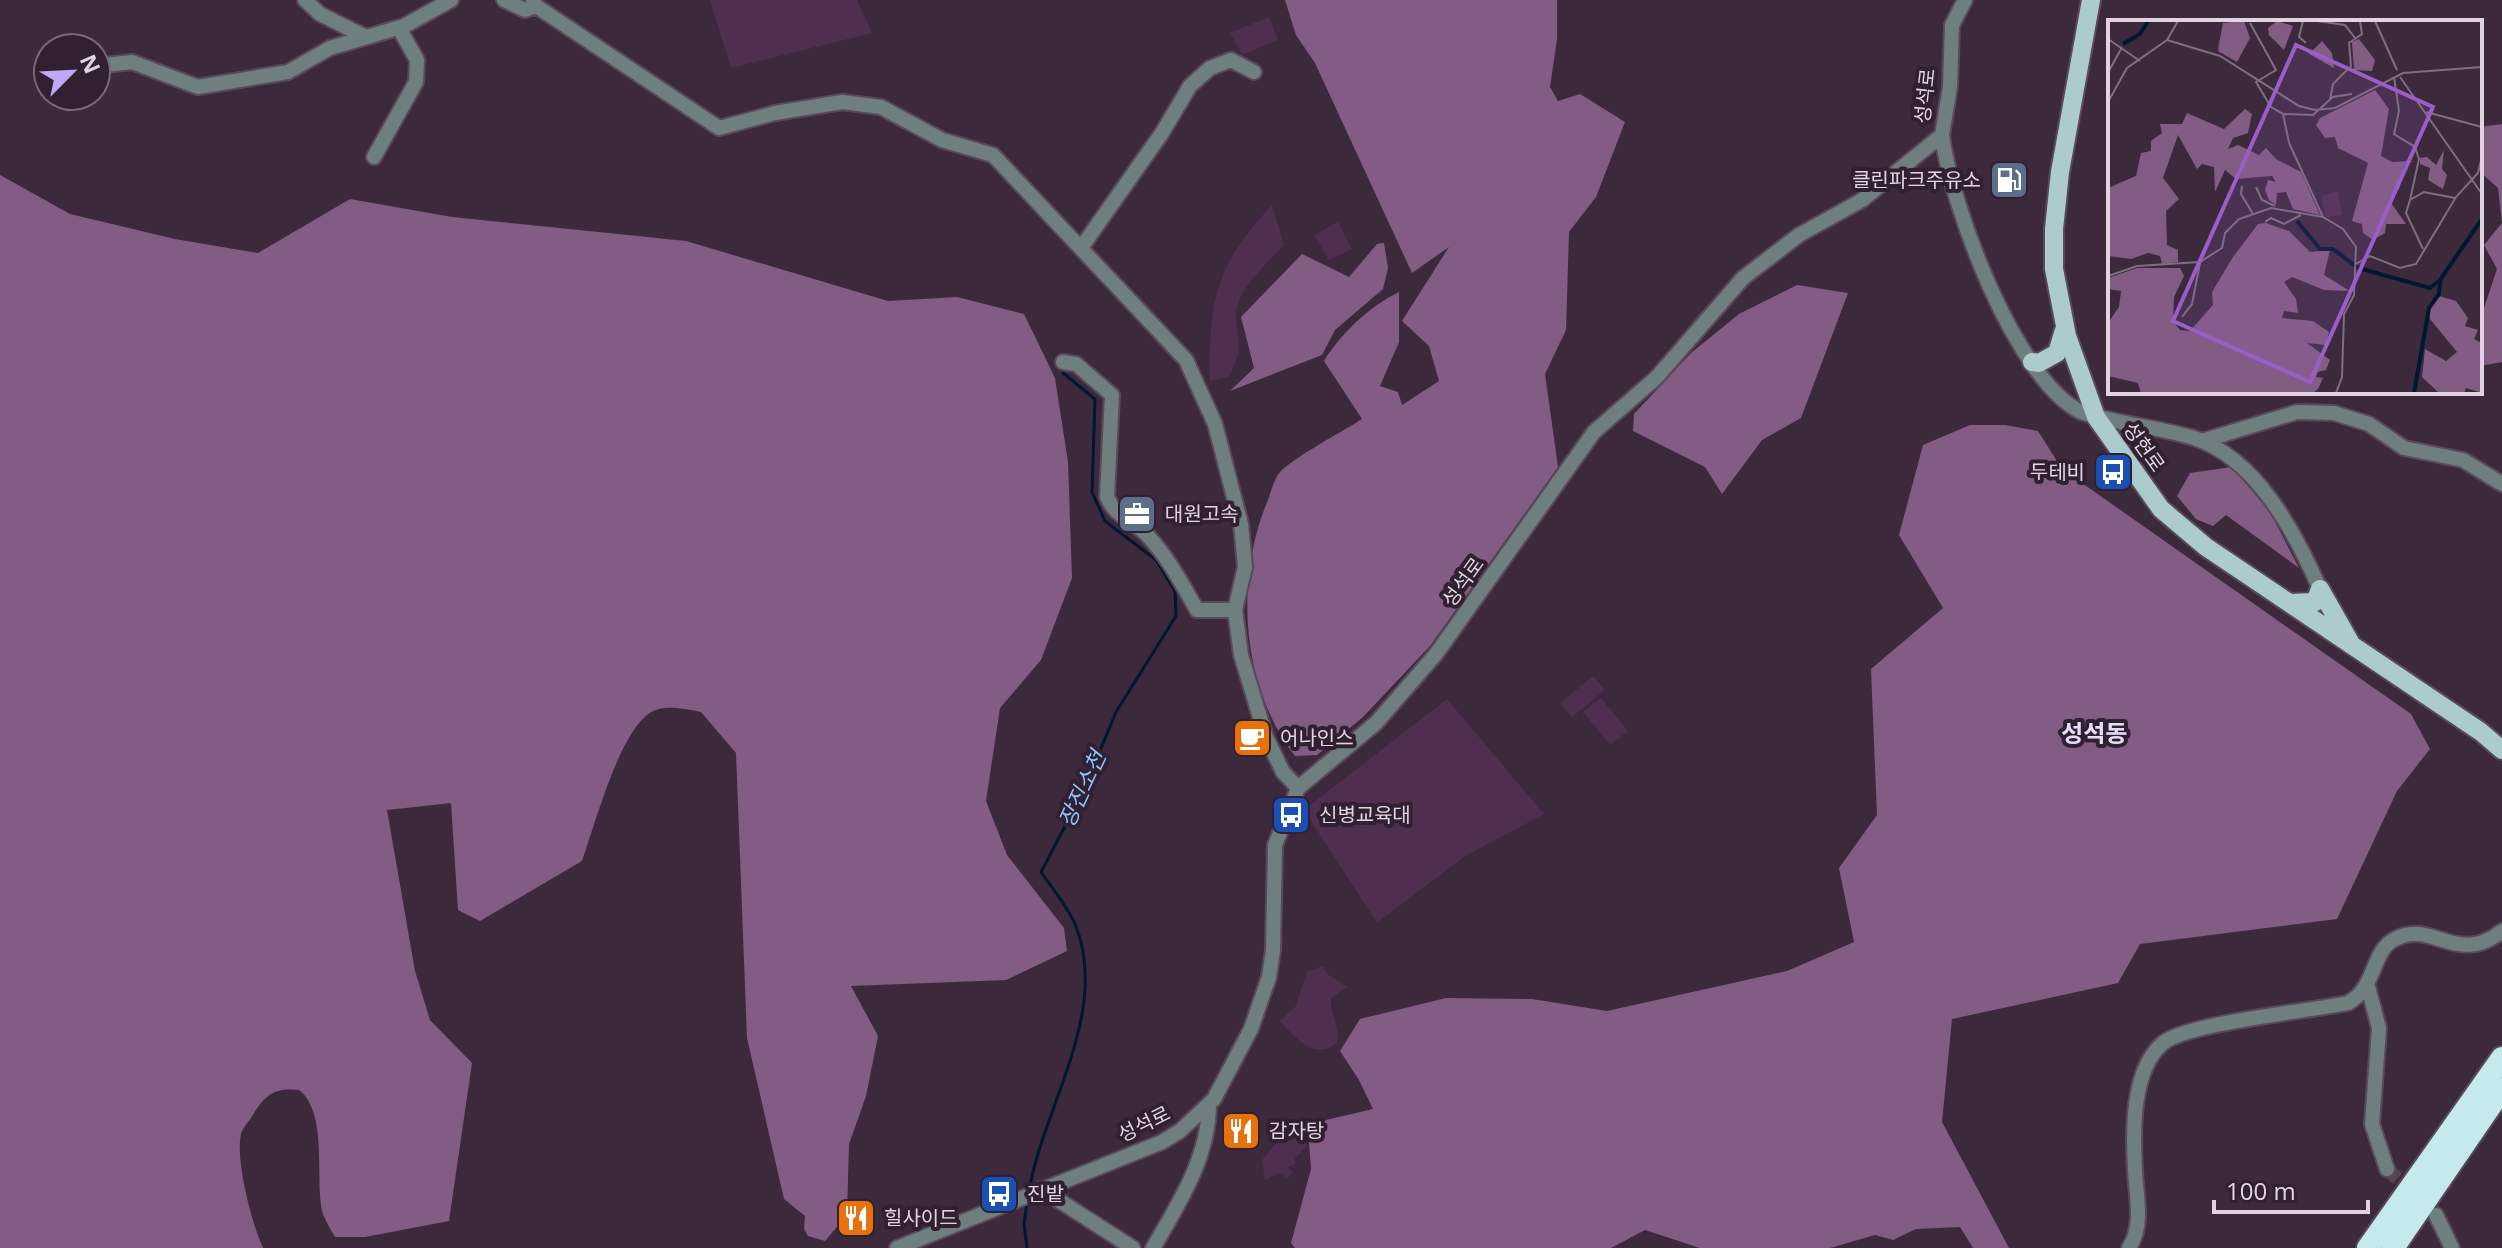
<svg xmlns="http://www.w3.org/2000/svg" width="2502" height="1248" viewBox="0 0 2502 1248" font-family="'Open Sans','Noto Sans KR',sans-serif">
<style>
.green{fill:#4f2f4f}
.forest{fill:#835c83}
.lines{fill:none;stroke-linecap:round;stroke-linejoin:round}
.stream{stroke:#001730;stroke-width:3}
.minor-tunnel{stroke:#545;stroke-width:14;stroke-dasharray:14 7;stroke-linecap:butt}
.minor-casing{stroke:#5a495a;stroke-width:18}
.major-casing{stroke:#5a495a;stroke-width:22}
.highway-casing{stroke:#5a495a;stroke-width:26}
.minor{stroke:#6f7e7e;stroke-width:14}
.major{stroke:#accbcc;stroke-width:18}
.highway{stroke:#c4eaeb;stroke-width:22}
.labels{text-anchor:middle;stroke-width:8;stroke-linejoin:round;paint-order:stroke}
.street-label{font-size:20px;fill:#e0d4e0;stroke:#312031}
.poi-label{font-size:20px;fill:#e0d4e0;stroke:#312031;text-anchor:start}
.water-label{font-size:22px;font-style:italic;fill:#88c4ff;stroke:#312031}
.quarter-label{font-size:24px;font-weight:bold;fill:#e5ddfa;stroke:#312031}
.inset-river{fill:none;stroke:#001730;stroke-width:4}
.inset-road{fill:none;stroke:#7e6e7e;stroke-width:2}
.view{fill:#995ec9;fill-opacity:0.15;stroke:#995ec9;stroke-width:4}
.inset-edge{fill:none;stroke:#e0d4e0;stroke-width:4}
</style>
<rect width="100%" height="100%" fill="#3c2a3c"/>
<path class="green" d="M710,0H857L872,33L731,68Z
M1269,17L1278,40L1242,55L1230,33Z
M1272,205L1284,245C1267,264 1236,289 1236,317C1237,347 1245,347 1228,377L1210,381C1209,300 1215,266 1272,205Z
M1338,222L1352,249L1329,260L1314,235Z
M1593,676L1605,690L1572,717L1560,703Z
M1601,698L1628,731L1610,745L1583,712Z
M1447,699L1544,814L1465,856L1377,923L1304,810Z
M1323,966L1327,974L1347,987L1331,998C1330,1015 1340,1025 1337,1042C1315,1063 1294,1036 1280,1021L1296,1006L1307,971Z
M1298,1130L1306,1135V1147L1295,1158V1164L1287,1167L1293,1172L1288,1178L1279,1173L1265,1180L1262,1160L1283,1135Z"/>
<path class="forest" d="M1285,0H1557V39L1550,87L1558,101L1580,94L1625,122L1596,197L1569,232L1566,330L1545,374L1558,467L1430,646L1363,717L1317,755L1295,756C1241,687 1234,579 1268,500C1271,492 1274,479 1280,472C1294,457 1342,432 1362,419L1324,361C1342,332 1369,307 1399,292V342L1380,386L1398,392L1402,405L1439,381L1429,346L1402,321L1449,247L1412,273L1315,63L1296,35Z
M2502,124V362L2480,366V320L2497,269L2484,245L2502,223L2498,188L2480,172V127Z
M0,175L70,214L175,239L258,253L350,199L452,217L686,241L888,301L957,297L1024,314L1055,378L1068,462L1072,578L1041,660L1000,708L986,801L1007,855L1064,928L1067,951L1006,980L851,986L878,1036L866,1096L849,1144L847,1215L825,1241L808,1236L804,1229L805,1216L784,1199L747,1038L736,753L701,712C685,709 662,703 647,715C618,738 595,824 582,861L480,921L458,910L451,803L387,810L415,971L430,1020L472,1063L449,1221L365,1237H335C331,1230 326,1222 323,1214C314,1181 329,1113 299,1090C273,1087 264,1096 251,1118C248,1122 242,1129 241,1134C235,1160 252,1224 263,1248H0Z
M1384,243L1388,268L1383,289L1335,330L1322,355L1230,391L1254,368L1241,317L1302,254L1349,277L1377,244Z
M1797,285L1848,293L1801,418L1762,440L1722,494L1705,467L1633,431L1634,414L1691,353L1739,314Z
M1970,425H2005L2038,431L2062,469L2411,714L2430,749L2397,791L2337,919L2140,944L2118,983L1952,1019L1942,1122L2009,1248H1973L1960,1227L1916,1229L1893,1240L1875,1235L1830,1248H1700L1645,1230L1611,1248H1295L1291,1243L1311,1169L1309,1142L1326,1120L1373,1109L1359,1080L1340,1051L1360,1019L1446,998L1532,999L1607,1011L1787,971L1854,942L1839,868L1877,815L1871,669L1943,608L1899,535L1923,445Z
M2232,467L2270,512L2299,568L2226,515L2213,526L2196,519L2177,496L2190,473Z"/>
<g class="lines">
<path class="stream" d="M1029,1191C1043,1107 1111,1011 1075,924C1067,906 1052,888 1041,872L1083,792L1116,712L1176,616L1175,591L1156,560L1105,521L1092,492L1095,399L1063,373
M1027,1203L1024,1224L1027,1248"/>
<path class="minor-tunnel" d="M2387,1169L2415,1195"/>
<defs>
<path id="minor" d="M305,0L320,14L366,37
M504,0L525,10L536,6
M533,0L536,6L719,128L775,113L842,102L881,107L942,140L993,155L1186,360L1215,424L1241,524L1245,567L1235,610L1241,655L1266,737L1283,772L1298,788
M96,66L132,62L198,87L288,72L330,48L404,26L451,0
M1942,135C1951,205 2015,379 2081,412C2118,424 2157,427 2194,438C2256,458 2295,532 2320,589
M374,157L416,82L417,60L399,28
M1081,248L1162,133L1190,86L1210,68L1231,60L1254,72
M1063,362L1076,364L1112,395L1107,497C1115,517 1133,520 1147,535C1168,557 1182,584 1197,610H1235
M2202,441L2297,412L2334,413L2369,424L2404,448L2463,460L2502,484
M2368,987L2379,1028L2372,1124L2387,1169
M1041,1189L1133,1248
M2436,1215L2452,1248
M897,1248L1162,1142L1180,1131L1214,1099L1251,1029L1269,977L1273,950L1275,845L1298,788L1376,723L1436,654L1594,432L1657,377L1743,278L1799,235L1862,200L1942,135L1950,87L1952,25L1965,0
M1153,1248C1179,1203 1209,1157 1209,1104
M2129,1248C2144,1225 2136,1196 2135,1170C2133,1133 2131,1070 2163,1043C2188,1023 2310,1011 2348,1003C2377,987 2371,951 2395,939C2432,919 2457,967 2502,931"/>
<path id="major" d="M2091,0L2060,172L2054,229V269L2067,336L2096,417L2161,509L2206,547L2481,732L2502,750
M2032,362L2039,363L2057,353L2064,330
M2289,603L2315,602L2320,589L2350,642"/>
<path id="highway" d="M2368,1248L2502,1058
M2393,1248L2502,1089"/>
</defs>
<use href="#minor" class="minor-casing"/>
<use href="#major" class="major-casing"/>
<use href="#highway" class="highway-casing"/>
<use href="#minor" class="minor"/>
<use href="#major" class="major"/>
<use href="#highway" class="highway"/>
</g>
<defs>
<symbol id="fuel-square" viewBox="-11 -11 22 22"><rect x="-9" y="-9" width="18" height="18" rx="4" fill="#5c6f8a" stroke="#312031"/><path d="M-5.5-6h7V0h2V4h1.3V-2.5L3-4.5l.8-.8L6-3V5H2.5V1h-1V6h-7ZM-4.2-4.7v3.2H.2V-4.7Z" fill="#fff"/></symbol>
<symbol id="bus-square" viewBox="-11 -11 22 22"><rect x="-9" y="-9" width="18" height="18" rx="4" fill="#1a4fb4" stroke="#312031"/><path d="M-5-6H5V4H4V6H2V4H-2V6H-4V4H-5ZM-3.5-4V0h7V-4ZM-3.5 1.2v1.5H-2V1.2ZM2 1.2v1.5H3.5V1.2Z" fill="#fff"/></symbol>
<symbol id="office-square" viewBox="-11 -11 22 22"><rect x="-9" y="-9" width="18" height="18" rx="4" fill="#5c6f8a" stroke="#312031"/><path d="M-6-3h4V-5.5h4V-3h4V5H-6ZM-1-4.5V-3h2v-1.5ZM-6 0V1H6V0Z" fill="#fff"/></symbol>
<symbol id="cafe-square" viewBox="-11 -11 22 22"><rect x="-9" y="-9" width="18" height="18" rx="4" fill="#e8710a" stroke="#312031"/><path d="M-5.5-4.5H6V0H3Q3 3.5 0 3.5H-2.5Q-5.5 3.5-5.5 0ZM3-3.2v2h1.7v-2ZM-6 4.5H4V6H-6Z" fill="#fff"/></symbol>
<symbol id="restaurant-square" viewBox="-11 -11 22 22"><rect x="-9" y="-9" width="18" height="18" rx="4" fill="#e8710a" stroke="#312031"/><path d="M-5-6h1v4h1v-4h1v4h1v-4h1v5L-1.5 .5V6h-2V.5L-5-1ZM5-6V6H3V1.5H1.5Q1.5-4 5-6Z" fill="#fff"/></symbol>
</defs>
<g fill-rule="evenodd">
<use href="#fuel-square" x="1987" y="158" width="44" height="44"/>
<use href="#bus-square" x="2091" y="450" width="44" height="44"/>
<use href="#office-square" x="1115" y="492" width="44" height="44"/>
<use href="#cafe-square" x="1230" y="716" width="44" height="44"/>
<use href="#bus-square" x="1269" y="793" width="44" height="44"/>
<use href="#restaurant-square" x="1219" y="1109" width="44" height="44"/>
<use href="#bus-square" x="977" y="1172" width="44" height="44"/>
<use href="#restaurant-square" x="834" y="1196" width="44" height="44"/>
</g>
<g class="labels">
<g class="street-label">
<text transform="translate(1925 96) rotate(-84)" y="7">성석로</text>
<text transform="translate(2144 447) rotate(55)" y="7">성현로</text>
<text transform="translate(1463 582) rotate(-54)" y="7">성석로</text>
<text transform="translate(1144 1124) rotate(-26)" y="7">성석로</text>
</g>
<g class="poi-label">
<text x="1981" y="187" text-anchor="end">클린파크주유소</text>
<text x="2085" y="479" text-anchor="end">두테비</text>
<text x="1165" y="521">대원고속</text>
<text x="1280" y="745">어나인스</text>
<text x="1319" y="822">신병교육대</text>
<text x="1269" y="1138">감자탕</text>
<text x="1027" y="1201">진밭</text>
<text x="884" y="1225">힐사이드</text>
</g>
<g class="water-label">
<text transform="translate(1082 789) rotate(-65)" y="8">장진소천</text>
</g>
<g class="quarter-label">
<text x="2094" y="742">성석동</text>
</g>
</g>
<g transform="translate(2108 20)">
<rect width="374" height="374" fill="#3c2a3c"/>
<path d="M230,171L234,195L218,197L213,176Z" fill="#4f2f4f"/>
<path d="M136,1L142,18L129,42L110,31L111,24L115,3ZM169,1L185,6L176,30L161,15L160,8ZM251,19L267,40L264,51L246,50L244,22ZM214,21L224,33L226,48L201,34ZM267,70L281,89L273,136L284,142L305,141L296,146L291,169L281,180L298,204H278L277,213L265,220L255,213L254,204L244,201L260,143L230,128L227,117L217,118L208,105L212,98ZM137,89L144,94L140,113L125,118L120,129L130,125L151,135L158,128L168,139L193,152L212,195L185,189L178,172L169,173L168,185L161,180L157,170L160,160L168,162L164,156L128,159L117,150L107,172L106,147L94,144L89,149L70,115L55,158L71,179L58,191L59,225L70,230V242L54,244L52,236L40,233L23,239L0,236V168L28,156L33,133L43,131V121L54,113L52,104H74L79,93L116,109ZM336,130L334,149L339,155L335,169L320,160L322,148L312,144V138L319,137L328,145ZM158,203L181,211L202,232L222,230L216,255L242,271L216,270L184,257L176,262L188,279L190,293L176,291L174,298L205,301L221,312L218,325L199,323L222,340L218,350L210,352L208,357L215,358L210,369L205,373H33L30,363L0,356V303L11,287L13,271L0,269V258L29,248H72L76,256L66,277L65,301L72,310L82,311L105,285L104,272L125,237L150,204ZM331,276L348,281L360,298L357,306L370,310L366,319L374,323V373L358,368L356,373H331L314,357L317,329L338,341L349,332L322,299L321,288Z" fill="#835c83"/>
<path class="inset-river" d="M15,24L32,14L40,1M189,201L212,229H225L250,248L322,268L332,260M306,373L321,288L331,274L332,260L374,199"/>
<path class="inset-road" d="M195,1L191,17L198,23M209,1L237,5L247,18M267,1L289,50M142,3L168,50L148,62L163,87L175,94L181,123L215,197L235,209L248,227L246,275L236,294L234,357L228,373M0,19L32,41M59,20L112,36L191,86L207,90L227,88L295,53L374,47M0,53L14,27M286,57L291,91L286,114L307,127L311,139L302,180M292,57L374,174M222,80L225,64L243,46L241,23L254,14L252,1M0,82L19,48L59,20L70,1M318,92L374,107M176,94L205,95L225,77L244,74M134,166L133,174L145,194M148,167L154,180L167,186M157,202L163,198L176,204L193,195M315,229L298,193L302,180L316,172L347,178M248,244L262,236L292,248L308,244L348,177L370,153L374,136M0,256L29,246L92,242L114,228L117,213L131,199L163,188L215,197M74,297L84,284L92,243"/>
<path class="view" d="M188,25L325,87L202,362L65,301Z"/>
<rect width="374" height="374" class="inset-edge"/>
</g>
<g transform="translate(72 72) rotate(66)"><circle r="38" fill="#312031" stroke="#776877" stroke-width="2"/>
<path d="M0-6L14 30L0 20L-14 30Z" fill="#bfa9f4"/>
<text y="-12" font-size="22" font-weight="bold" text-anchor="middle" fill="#e0d4e0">N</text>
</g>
<path d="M2214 1200v12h154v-12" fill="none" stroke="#e0d4e0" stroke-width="4"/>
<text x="2226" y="1200" font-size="24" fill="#e0d4e0" stroke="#312031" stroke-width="6" paint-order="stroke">100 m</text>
</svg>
